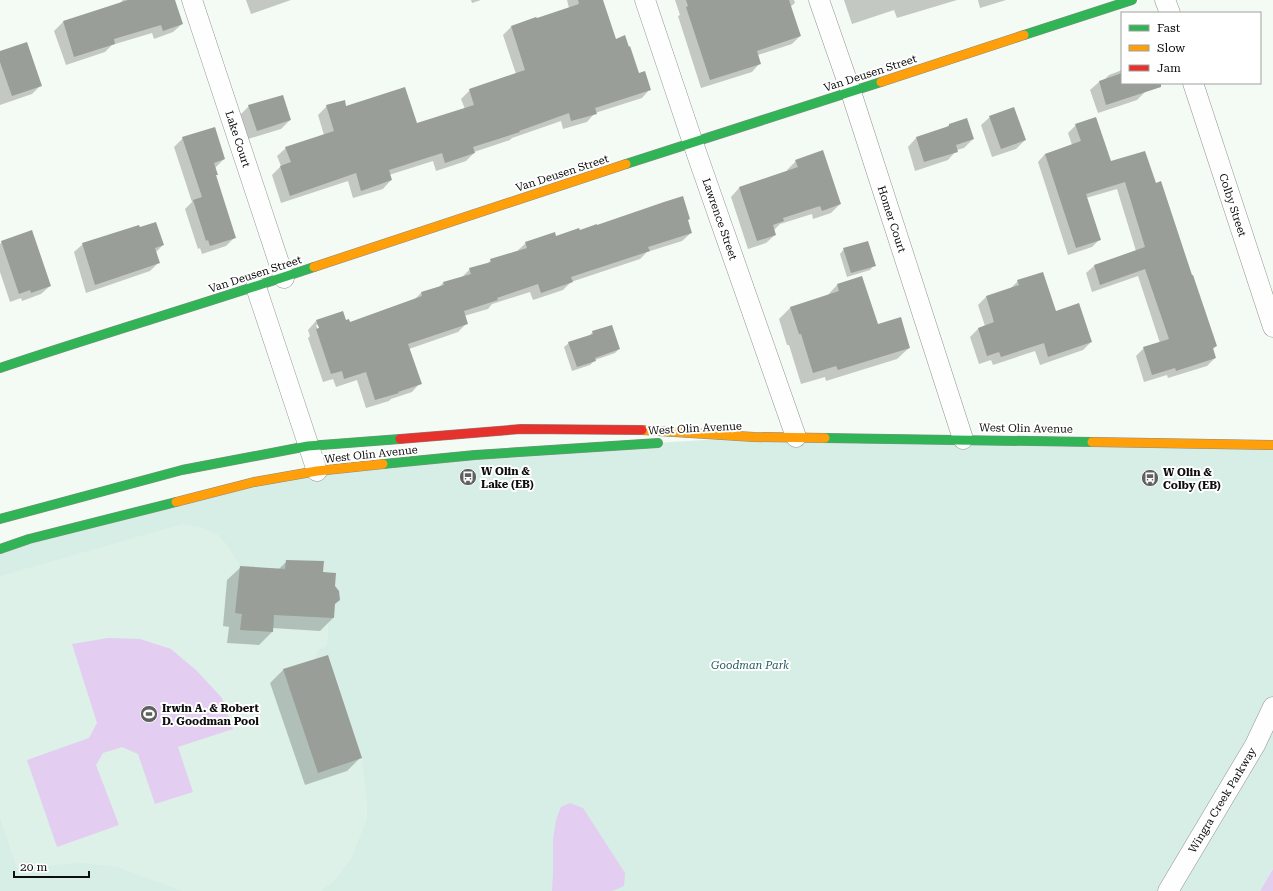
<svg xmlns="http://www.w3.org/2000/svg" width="1273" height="891" viewBox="0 0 1273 891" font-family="'Roboto Serif',serif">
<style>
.green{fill:#d6eee6}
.pitch{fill:#ddf1e8}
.water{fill:#e3cdf1}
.shadow{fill:#0003;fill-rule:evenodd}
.building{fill:#9a9e99}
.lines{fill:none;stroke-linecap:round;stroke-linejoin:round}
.street-casing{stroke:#929492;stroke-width:21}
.fast-casing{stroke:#888b88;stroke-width:10}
.slow-casing{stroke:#888b88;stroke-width:10}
.jam-casing{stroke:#888b88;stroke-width:10}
.street{stroke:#fdfefd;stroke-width:20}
.fast{stroke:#30b455;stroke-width:9}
.slow{stroke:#ff9f0a;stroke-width:9}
.jam{stroke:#e5322d;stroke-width:9}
.labels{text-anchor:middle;stroke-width:4;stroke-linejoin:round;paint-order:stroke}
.street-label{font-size:11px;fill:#0e0e0e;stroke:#fff}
.poi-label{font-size:11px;font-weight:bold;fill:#0e0e0e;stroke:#fff;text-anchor:start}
.park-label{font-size:11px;font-style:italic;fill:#245d60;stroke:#fff}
</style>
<rect width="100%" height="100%" fill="#f4faf4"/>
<path class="green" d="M754,437L1273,445V869L1260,891H0V549L254,482L573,448Z"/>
<path class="pitch" d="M182,524L200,527L218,535L228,546L240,566L235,613L242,614L240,630L273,632L274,615L329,618L327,646L318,650L315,659L283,669L318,773L362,758L367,802V818L352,857L333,882L321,891H182L117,867L82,863L53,865L20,877L0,818V576Z"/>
<path class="water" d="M108,638L140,639L171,649L197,671L222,698L233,729L178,747L193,792L155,804L138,754L122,747L103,753L96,765L119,825L57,847L27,760L89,738L97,723L72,644Z
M570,803L583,808L625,873L624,886L612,891H552L553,874V840L556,820L561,807Z
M1273,869V891H1260Z"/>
<path class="shadow" d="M123,0H174L182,24L173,32L154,39L152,33L112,45L105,52L66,65L54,31L63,22L119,4Z
M246,0H291L251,14Z
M471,0H481L472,3Z
M567,0H602L615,40L639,75L650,89L642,98L595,113L587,122L563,129L561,121L512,138L510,140L474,152V153L466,161L436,171L433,161L389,175L391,180L383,189L353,198L348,181L281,203L272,175L281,166L277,156L286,148L324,135L318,115L327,106L346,107L416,124L465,109L461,99L470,90L516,74L503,35L511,27L536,20L569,8Z
M675,0H794L795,3L790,7L800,36L792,44L758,55L760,63L752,72L701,88L678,16L680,15Z
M844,0H957L897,18L894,10L852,24Z
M978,0H1006L980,8Z
M0,52L41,85L32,94L0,105Z
M1122,70V83H1143L1146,91L1137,100L1098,113L1090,90L1099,82L1104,80L1109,75Z
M249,106L290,120L281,129L248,139L240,115Z
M990,117L1025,140L1016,149L992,157L981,125Z
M949,125L973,139L964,148L957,150L948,160L915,171L908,147L916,138L945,129Z
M1076,125L1110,163L1144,152L1216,346L1212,350L1215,358L1207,366L1168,378L1167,375L1144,382L1136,356L1144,348L1160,343L1138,276L1092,292L1086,273L1094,266L1136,251L1117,189L1086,198L1100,239L1092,247L1068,255L1038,162L1045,154L1072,145L1068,133Z
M183,138L224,159L215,168L217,174L215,176L235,237L226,246L202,254L200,248L198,249L185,209L192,202L174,147Z
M796,161L840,204L831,213L813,219L812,214L780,224L774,230L775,235L766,243L748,249L731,197L739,188L788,172L787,170Z
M687,221L691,233L682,241L647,252L640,259L571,282L563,290L533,300L530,292L492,304L488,309L464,316L467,323L458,332L409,349L420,383L412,392L391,399L389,401L366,408L357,380L336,387L333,379L323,382L308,338L310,336L308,330L316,321H346L349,324L414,300L421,293L439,287L443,283L461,278L470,269L487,264L491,260L517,251L526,243L555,237L579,231ZM316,325H319L321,332L319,333Z
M2,242L50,286L41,294L22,301L21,298L10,302L0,272V244Z
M83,244L163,245L156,252L159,262L150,271L86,293L74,252Z
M844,249L874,265L870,270L847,277L840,254Z
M1018,281L1055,312L1091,342L1083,350L1040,365L1035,351L993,365L991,360L979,364L970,337L978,329L985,326L978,305L986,297L1010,289Z
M837,285L877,325L909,348L897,359L826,381L825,377L801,384L789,345H787L779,319L791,307L826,297Z
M593,332L619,349L615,353L595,360L590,365L572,371L564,347L569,343L589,336Z
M287,561L322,573L334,604L333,618L320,631L272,628V632L259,645L227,643L229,627L223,626L227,580L241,567L279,569Z
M327,657L360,758L347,771L305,785L270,683L283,670Z"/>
<path class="building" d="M128,0H175L183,24L163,31L161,25L114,39L115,44L74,57L63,21Z
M578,0H603L616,39L625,35L629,47L630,46L639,73L645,71L651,90L595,108L597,114L571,121L569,113L519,131L520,132L473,147L475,153L445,163L442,153L389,170L392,180L361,191L356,173L290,196L280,166L291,162L285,147L334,131L326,105L345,100L346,106L405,87L417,123L474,105L469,89L525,70L511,26L536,17L537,18L579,4Z
M686,0H789L801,36L757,51L761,64L710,80L686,7L688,6Z
M27,42L42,86L12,96L0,62V51Z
M1122,73V83H1161V87L1106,105L1099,81Z
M283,95L291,120L257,131L248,105Z
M1014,107L1026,140L1001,149L989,116Z
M1096,117L1111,161L1145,151L1156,183L1161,181L1192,275H1193L1217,346L1213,348L1216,358L1176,371L1175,368L1152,375L1143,347L1169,339L1145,269L1100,285L1094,265L1145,247L1125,182L1086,194L1101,240L1076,248L1045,154L1081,141L1075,124Z
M967,118L974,139L956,145L958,152L924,162L916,137L949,126V124Z
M215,127L225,159L214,163L218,175H216L236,238L210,246L208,240L206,241L193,200L202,197L182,137Z
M823,150L841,204L822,211L820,206L783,218L784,221L773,225L776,235L757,241L739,187L795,168L798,167L795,160Z
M683,196L690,219L688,220L692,233L648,247L650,251L571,277L573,282L541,293L538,284L497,298L498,300L464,311L468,324L408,344L422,384L398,392L399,393L375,400L366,372L344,379L342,371L331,374L316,329L319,328L316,320L343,311L346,320L349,319L350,322L422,296L421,292L444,285L443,282L471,274L469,268L491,262L490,259L527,248L525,242L555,232L556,236L579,228L580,230L597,224V225L664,202Z
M156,222L164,245L155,248L160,263L95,285L82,243L139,225L140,227Z
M32,230L51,286L31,293L30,290L19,294L1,241Z
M868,241L876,266L851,273L843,248Z
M1043,272L1056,311L1079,303L1092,342L1048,357L1044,343L1001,357L999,352L987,356L978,328L994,322L986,296L1019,285L1017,280Z
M862,276L878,324L901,317L910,348L838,370L836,366L813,373L801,334H799L790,307L839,291L837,284Z
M612,325L620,349L595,358L596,361L577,367L568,342L593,334L592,331Z
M286,560L324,561L323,572L336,573L335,586L339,591L340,600L335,604L334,618L274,615L273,632L240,630L242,614L235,613L240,566L285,569Z
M328,655L362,758L318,773L283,669Z"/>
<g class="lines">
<defs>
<path id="street" d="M192,0L284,278
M645,0L693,143L796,437
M819,0L851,92L963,439
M1165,0L1170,13
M1193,83L1273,327
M256,287L317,471
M1168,891L1255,745L1273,707"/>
<path id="fast" d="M1024,35L1132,0
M626,164L881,82
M0,368C104,333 210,302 314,267
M825,438L1092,442
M383,464L475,455L658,443
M0,519L182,470L308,446L400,439
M0,549L29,539L176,502"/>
<path id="slow" d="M881,82L1024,35
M314,267L626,164
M642,430L754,437L825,438
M1092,442L1273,445
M176,502L254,482L317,471L383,464"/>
<path id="jam" d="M400,439L521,429L642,430"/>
</defs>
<use href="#street" class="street-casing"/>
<use href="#fast" class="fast-casing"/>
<use href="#slow" class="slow-casing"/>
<use href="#jam" class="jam-casing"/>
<use href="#street" class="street"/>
<use href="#fast" class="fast"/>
<use href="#slow" class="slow"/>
<use href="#jam" class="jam"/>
</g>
<defs>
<symbol id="bus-disc" viewBox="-11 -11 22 22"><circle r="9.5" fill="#5e615e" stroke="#fff"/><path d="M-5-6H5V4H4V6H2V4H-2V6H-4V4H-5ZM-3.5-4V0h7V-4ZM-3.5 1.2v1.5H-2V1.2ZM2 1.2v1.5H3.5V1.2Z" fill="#fff"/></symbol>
<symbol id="stadium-disc" viewBox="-11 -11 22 22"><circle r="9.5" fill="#5e615e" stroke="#fff"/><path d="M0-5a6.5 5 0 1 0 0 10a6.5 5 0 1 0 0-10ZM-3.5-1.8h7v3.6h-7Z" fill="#fff"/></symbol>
</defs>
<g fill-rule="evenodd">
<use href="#bus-disc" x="458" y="467" width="20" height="20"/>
<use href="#bus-disc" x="1140" y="468" width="20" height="20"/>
<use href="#stadium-disc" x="139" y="704" width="20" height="20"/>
</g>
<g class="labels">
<g class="street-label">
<text transform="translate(870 73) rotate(-18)" y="4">Van Deusen Street</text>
<text transform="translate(238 139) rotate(72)" y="4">Lake Court</text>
<text transform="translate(562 173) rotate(-18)" y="4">Van Deusen Street</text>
<text transform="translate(1233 205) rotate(72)" y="4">Colby Street</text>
<text transform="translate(720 219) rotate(71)" y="4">Lawrence Street</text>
<text transform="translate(892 219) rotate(72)" y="4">Homer Court</text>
<text transform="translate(255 274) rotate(-18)" y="4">Van Deusen Street</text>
<text transform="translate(695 428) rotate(-3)" y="4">West Olin Avenue</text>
<text transform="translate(1026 428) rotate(1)" y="4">West Olin Avenue</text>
<text transform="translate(371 454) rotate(-6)" y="4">West Olin Avenue</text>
<text transform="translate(1222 800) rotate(-59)" y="4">Wingra Creek Parkway</text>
</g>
<g class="poi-label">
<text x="481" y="475">W Olin &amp;<tspan x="481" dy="13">Lake (EB)</tspan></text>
<text x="1163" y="476">W Olin &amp;<tspan x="1163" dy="13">Colby (EB)</tspan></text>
<text x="162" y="712">Irwin A. &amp; Robert<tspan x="162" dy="13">D. Goodman Pool</tspan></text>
</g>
<g class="park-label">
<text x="750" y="669">Goodman Park</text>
</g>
</g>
<rect x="1121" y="12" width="140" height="72" fill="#ffffff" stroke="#9f9f9f"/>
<rect x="1129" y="25" width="20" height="6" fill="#30b455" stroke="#9f9f9f"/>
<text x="1157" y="32" font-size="12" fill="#0e0e0e">Fast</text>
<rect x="1129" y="45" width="20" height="6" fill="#ff9f0a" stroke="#9f9f9f"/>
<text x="1157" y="52" font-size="12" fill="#0e0e0e">Slow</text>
<rect x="1129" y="65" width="20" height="6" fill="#e5322d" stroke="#9f9f9f"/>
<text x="1157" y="72" font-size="12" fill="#0e0e0e">Jam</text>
<path d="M14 871v6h75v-6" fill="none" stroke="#0e0e0e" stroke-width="2"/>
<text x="20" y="871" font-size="12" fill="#0e0e0e" stroke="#ffffff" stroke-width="3" paint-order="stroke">20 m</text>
</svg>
